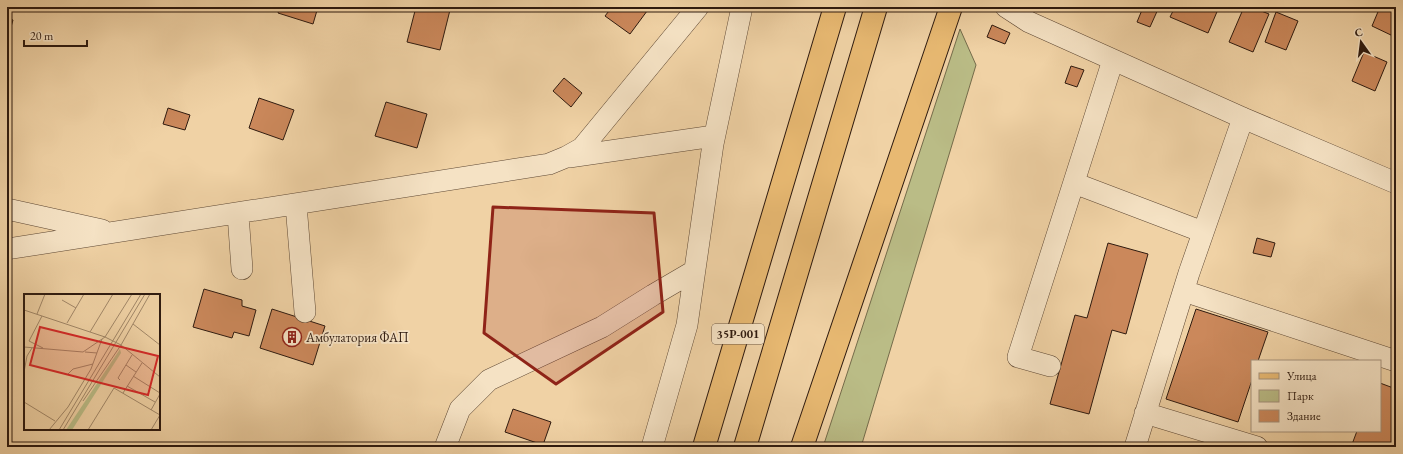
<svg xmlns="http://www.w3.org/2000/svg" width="1403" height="454" viewBox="0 0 1403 454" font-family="'EB Garamond',serif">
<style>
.green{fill:#babc86;stroke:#746b4a}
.building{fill:#cb885b;stroke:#2e1a0f}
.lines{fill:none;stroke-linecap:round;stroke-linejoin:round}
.minor-casing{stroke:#5e4834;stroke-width:22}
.major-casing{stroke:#2e1a0f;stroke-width:24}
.minor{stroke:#f5e2c4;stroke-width:21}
.major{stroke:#e8b972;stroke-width:22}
.marked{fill:#8f2418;fill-opacity:0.2;stroke:#8f2418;stroke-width:3;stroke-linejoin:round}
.labels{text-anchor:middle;stroke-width:3.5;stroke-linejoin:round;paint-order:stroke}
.shield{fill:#f5e2c4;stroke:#6a5645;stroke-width:1}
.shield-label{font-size:12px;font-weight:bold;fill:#2e1a0f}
.poi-label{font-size:13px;fill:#2e1a0f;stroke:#f5e2c4;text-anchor:start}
.inset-road{fill:none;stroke:#a28869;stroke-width:1}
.view{fill:#d62828;fill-opacity:0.15;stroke:#d62828;stroke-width:2}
.inset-edge{fill:none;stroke:#2e1a0f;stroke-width:2}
</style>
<rect width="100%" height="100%" fill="#f0d2a5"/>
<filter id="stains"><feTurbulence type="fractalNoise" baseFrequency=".005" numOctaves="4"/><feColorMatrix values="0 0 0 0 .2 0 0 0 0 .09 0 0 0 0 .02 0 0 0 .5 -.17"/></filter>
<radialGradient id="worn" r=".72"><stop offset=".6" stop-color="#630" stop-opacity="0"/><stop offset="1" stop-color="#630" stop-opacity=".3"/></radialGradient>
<path class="green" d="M960,29L976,65L861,447H823Z"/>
<path class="building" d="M280,7H318L313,24L278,13Z
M416,7H437L450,10L440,50L407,42Z
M612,7H650L630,34L605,16Z
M1136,7H1159L1150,27L1137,22L1142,10Z
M1175,7H1219L1208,33L1170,17Z
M1244,7H1251L1269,14L1253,52L1229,42Z
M1380,7L1396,8V30L1393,36L1372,26Z
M1276,12L1298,21L1286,50L1265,42Z
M7,18L13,20L7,41Z
M992,25L1010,33L1005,44L987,37Z
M1364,52L1387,62L1375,91L1352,81Z
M1071,66L1084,70L1077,87L1065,83Z
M564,78L582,93L571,107L553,91Z
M259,98L294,110L283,140L249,128Z
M386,102L427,114L417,148L375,136Z
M168,108L190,115L185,130L163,124Z
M1257,238L1275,243L1271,257L1253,253Z
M1108,243L1148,254L1126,334L1112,330L1089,414L1050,404L1075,315L1087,318Z
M204,289L242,300V306L256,310L249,336L234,332L232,338L193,327Z
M272,309L325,326L313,365L260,348Z
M1196,309L1268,332L1258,361H1252V380L1238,422L1166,399Z
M1380,383L1396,389V447H1351L1357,431H1380Z
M513,409L551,422L543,445L505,432Z"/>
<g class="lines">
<defs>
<path id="minor" d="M1006,7L1029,22L1243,118L1396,183
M569,157L714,136
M1074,183L1203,232
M296,205L305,312
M7,209L102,230
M238,214L242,269
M7,249L549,164L566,157L582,148L698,7
M1184,291L1396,361
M1050,366L1018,357L1113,60
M1145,413L1257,447
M446,445L460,409L489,380L602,327L653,295L694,271
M652,447L687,325L713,144L742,7
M1135,447L1189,273L1243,118"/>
<path id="major" d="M704,447L835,7
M745,447L876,7
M802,447L951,7"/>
</defs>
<use href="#minor" class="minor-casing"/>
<use href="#major" class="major-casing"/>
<use href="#minor" class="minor"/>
<use href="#major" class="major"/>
</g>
<path class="marked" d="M493,207L654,213L663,312L556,384L484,333Z"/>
<defs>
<symbol id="building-ring" viewBox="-11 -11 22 22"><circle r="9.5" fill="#f5e2c4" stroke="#8f2418" stroke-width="1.5"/><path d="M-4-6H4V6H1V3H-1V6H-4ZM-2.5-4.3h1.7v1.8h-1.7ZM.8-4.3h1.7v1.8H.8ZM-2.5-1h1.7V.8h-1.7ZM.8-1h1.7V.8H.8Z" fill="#8f2418"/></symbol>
</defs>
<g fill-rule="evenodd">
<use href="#building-ring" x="281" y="326" width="22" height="22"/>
</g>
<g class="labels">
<rect class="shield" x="712" y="324" width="52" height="20" rx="3"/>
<g class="shield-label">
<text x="738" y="338">35Р-001</text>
</g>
<g class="poi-label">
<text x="306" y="342">Амбулатория ФАП</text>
</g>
</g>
<g transform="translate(24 294)">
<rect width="136" height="136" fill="#f0d2a5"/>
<path d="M96,55L97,59L48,136H42Z" fill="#babc86"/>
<path class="inset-road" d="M38,6L52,14M0,16L81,43L108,0M13,20L21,0M18,22L5,47L19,54M43,29L60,0M109,30L136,51M66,38L89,0M0,53L59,58L81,43L97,51L136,83M61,58L73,59M102,71L112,78M0,78L3,62L8,54M44,80L49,75L69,70M109,82L136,99M96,86L94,84L108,61M103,92L131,108M99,99L118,69M59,107L97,51L126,0M0,108L31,127M127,116L136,100M25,136L44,113L67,75L78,45M35,136L117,0M39,136L121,0M64,136L90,94L136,121M127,136L136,121"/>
<path class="view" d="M16,33L134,62L124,101L6,71Z"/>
<rect width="136" height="136" class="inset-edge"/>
</g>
<rect width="1403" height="454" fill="none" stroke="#f0d2a5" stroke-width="24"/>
<rect x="8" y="8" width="1387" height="438" fill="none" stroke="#2e1a0f" stroke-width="2"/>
<rect x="12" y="12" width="1379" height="430" fill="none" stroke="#2e1a0f"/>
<rect x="1251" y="360" width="130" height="72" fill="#f5e2c4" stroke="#a5927c"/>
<rect x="1259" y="373" width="20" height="6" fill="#e8b972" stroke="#a5927c"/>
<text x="1287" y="380" font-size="12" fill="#2e1a0f">Улица</text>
<rect x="1259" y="390" width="20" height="12" fill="#babc86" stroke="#a5927c"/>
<text x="1287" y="400" font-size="12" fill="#2e1a0f">Парк</text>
<rect x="1259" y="410" width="20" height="12" fill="#cb885b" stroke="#a5927c"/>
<text x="1287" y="420" font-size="12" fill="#2e1a0f">Здание</text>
<g transform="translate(1361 42) rotate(346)" stroke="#f5e2c4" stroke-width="3" paint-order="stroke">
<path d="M0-3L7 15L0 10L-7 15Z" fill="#2e1a0f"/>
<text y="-6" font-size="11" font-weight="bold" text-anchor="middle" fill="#2e1a0f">С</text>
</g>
<path d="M24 40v6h63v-6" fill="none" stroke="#2e1a0f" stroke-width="2"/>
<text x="30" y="40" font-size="12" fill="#2e1a0f" stroke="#f5e2c4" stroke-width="3" paint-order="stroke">20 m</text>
<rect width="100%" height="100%" filter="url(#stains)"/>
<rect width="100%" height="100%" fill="url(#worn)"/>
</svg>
